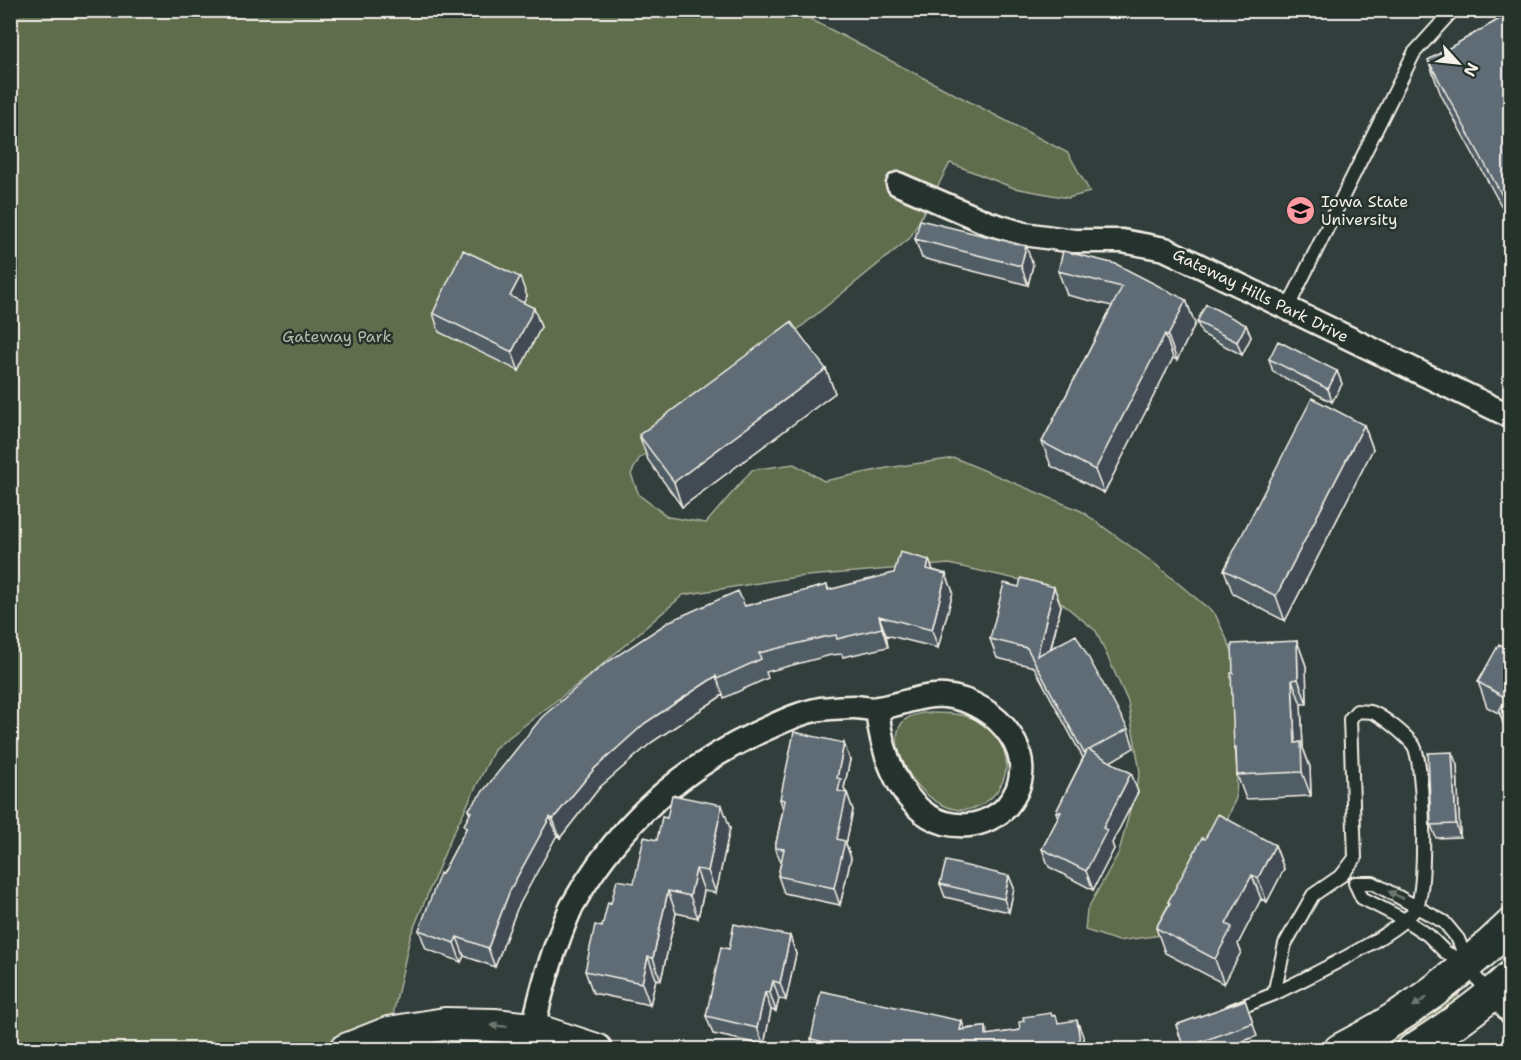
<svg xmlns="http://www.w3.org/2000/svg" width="1521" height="1060" viewBox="0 0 1521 1060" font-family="'Shantell Sans',sans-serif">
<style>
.green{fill:#5f6d4e;stroke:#aaaf9b;stroke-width:1.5}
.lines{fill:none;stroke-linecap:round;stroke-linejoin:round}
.lane-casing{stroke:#f4f1e8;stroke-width:16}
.street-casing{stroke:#f4f1e8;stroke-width:27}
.secondary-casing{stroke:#f4f1e8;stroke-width:36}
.lane{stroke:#26332d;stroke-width:12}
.street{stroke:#26332d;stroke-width:22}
.secondary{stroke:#26332d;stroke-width:32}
.wall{fill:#515d65;stroke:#f4f1e8;stroke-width:1.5}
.shaded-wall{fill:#424c53;stroke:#f4f1e8;stroke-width:1.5}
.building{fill:#5e6c76;stroke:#f4f1e8;stroke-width:1.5}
.oneway{fill:#6e766e}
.labels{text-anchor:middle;stroke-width:5;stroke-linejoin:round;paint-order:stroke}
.poi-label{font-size:16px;fill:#f4f1e8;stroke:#26332d;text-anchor:start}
.street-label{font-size:16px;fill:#f4f1e8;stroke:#26332d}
.park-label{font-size:16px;fill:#b8bcaa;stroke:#26332d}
</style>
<rect width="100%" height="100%" fill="#313e3c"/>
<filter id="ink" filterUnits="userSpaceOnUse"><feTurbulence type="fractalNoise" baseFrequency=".0167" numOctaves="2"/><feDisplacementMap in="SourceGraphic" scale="12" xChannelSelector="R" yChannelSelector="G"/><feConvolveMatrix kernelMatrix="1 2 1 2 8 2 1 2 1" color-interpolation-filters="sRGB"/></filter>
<g filter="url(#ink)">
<path class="green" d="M11,11H795L1068,153L1090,192L1068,198L1014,188L950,163L910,238L639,459L631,474L639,495L668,517L706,523L752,470L794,464L824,481L887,468L955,458L1081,511L1155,564L1215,614L1242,672L1236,798L1216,847L1169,934L1118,941L1085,930L1087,910L1119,852L1140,772L1128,702L1096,631L1038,584L949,564L796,577L683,595L595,671L495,748L450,840L410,937L389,1033L346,1050L11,1049Z
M922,713C940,713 960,712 977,720C1011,737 1017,779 986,802C939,836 880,751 902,723C907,716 915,715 922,713Z
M1455,992L1461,999L1386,1049L1366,1050Z"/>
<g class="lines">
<defs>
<path id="lane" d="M1288,307L1414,53L1453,10
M1463,961L1462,949L1458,939L1444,922L1373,883H1355L1362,898L1405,920L1428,935L1445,952L1463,961L1510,1020
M1231,1011L1274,994L1285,944L1313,895L1342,875L1355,858L1350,719L1357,711C1362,712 1367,711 1371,712C1382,715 1408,737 1414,746C1424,765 1427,885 1417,906C1406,931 1302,980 1274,994"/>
<path id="street" d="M898,184L988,223L1024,234L1074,241H1122L1165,249L1510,416
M528,1050C537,1011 545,974 559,938C563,927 567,916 572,906C615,829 677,771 757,733C777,724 798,713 820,709C831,708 843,707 854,707C862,707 870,710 878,708C901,705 921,694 945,696C996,701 1047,758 1007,806C999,816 981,824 969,825C907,831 882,758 877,709"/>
<path id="secondary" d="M346,1050L389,1033L445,1024L494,1025L532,1029L596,1050
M1340,1050C1404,1018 1459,975 1510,926
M1413,1050C1448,1028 1481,1005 1510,978"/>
</defs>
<use href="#lane" class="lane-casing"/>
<use href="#street" class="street-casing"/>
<use href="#secondary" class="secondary-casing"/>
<use href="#lane" class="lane"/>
<use href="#street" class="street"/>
<use href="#secondary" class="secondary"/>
</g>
<path class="wall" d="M1510,13V222L1441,95L1428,60Z
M915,239L1033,265L1028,285L922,258Z
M1058,271L1186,300L1195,324L1177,360L1173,358L1104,493L1051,466L1042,442L1112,306L1067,295Z
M527,296L523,303L534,308L541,327L519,371L439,332L433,313Z
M1197,322L1246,325L1251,337L1242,355L1202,334Z
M1269,359L1337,371L1342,384L1332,402L1273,372Z
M826,369L835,393L682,507L648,460L639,435Z
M1364,425L1373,449L1285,621L1233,594L1224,570Z
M929,560L933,570L946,574L953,592L938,648L886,635L888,647L843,657L842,654L831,655L766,672L768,678L724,698L723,695L652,742L600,787L560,838L557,835L517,909L495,967L464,956L461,962L426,949L419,930L442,874L466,829L464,825L470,815L468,810L745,606L827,585L829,590L894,573Z
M1061,606L1051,649L1128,729L1134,748L1110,762L1131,773L1138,792L1112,843L1114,849L1093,890L1049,867L1042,849L1058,818L1056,812L1083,758L1034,667L997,658L990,639Z
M1297,641L1306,666L1307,704H1301L1303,748L1310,767L1311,796L1246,799L1237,775L1236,754L1234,747L1233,673Z
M1510,646V743L1500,714L1487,707L1478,682L1506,648Z
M850,760L844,788L846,792L847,793L853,810L846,844L851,858L840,905L784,893L778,876L781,862L775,848L783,809L780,799Z
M1457,765L1460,837L1436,838L1431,825Z
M730,828L716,893L704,891L698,918L676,913L661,980L656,979L650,1005L593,993L585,971L611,903L634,883Z
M1205,839L1275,845L1284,869L1267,902L1261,899L1238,944L1241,952L1224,984L1165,953L1156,928L1169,904L1168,902Z
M1009,876L1014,888L1009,912L945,897L940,884Z
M790,936L796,954L786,1000L779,999L776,1011L771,1010L764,1045L713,1034L706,1016L729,949Z
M1245,1000L1257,1036L1220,1050H1185L1176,1025Z
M1052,1016L1059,1023L1084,1039L1085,1050H814L811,1039L986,1027L988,1035L1020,1030Z"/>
<path class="shaded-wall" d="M1026,246L1033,265L1028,285L1021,266Z
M520,277L527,296L517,315L510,296Z
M1186,300L1195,324L1177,360L1168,336Z
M534,308L541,327L519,371L512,352Z
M1246,325L1251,337L1242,355L1237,342Z
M1165,334L1173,358L1104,493L1095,470Z
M826,369L835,393L682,507L674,482Z
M1337,371L1342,384L1332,402L1328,389Z
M1364,425L1373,449L1285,621L1276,596Z
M929,560L936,579L927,569Z
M946,574L953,592L938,648L932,630Z
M1054,587L1061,606L1044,675L1037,656Z
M879,616L886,635L888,647L882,628Z
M1297,641L1306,666L1307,704L1298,679Z
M716,676L723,695L652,742L600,787L560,838L553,819L594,769L645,723Z
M1292,680L1301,704L1303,748L1310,767L1311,796L1302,772L1295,743Z
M844,743L850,760L844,788L847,795V793L853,810L846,844L851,858L840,905L834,888L838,791L837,778Z
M1452,752L1457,765L1460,837L1456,824Z
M1131,773L1138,792L1112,843L1114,849L1093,890L1086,871L1103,828Z
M722,805L730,828L716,893L708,871Z
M550,817L557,835L517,909L495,967L488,948L510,890Z
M1275,845L1284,869L1267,902L1258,878Z
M696,869L704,891L698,918L690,896Z
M1252,875L1261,899L1238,944L1241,952L1224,984L1215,959L1226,924Z
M1009,876L1014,888L1009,912L1004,899Z
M668,891L676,913L661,980L653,958Z
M790,936L796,954L786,1000L780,983Z
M457,937L464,956L461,962L454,943Z
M648,957L656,979L650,1005L642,983Z
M773,981L779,999L776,1011L770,993Z
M765,992L771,1010L764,1045L757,1028Z
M1077,1020L1084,1039L1085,1050H1081Z
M962,1021L968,1040L960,1030Z"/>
<path class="building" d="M1510,13V210L1428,60Z
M920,220L1026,246L1021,266L915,239Z
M463,250L520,277L510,296L534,308L512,352L433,313Z
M1063,251L1116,264L1186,300L1168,336L1165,334L1095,470L1042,442L1122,287L1058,271Z
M1206,304L1246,325L1237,342L1197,322Z
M791,322L826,369L674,482L639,435Z
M1278,341L1337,371L1328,389L1269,359Z
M1312,398L1364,425L1276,596L1224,570Z
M900,552L929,560L927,569L946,574L932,630L879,616L882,628L837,639L836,635L824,637L759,653L761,659L717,679L716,676L645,723L594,769L553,819L550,817L510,890L488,948L457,937L454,943L419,930L440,873L442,874L467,827L464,825L471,812L468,810L542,717L603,665L670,621L738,591L745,606L827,585L828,590L894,573Z
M1021,578L1054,587L1037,656L1076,635L1128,729L1089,750L1131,773L1103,828L1107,830L1086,871L1042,849L1061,812H1056L1087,751L1084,753L1027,648L990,639L1004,583L1019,587Z
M1297,641L1298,679L1292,680L1295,743L1301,742L1302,772L1237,775L1236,747H1234L1231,673H1233L1232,644Z
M1499,644L1506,648L1510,646V733L1509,729L1504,726L1499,711L1506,698L1478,682Z
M794,732L844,743L837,778L841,779L838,791L847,793L837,839L845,841L834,888L778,876L784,849L775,848L785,800L780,799Z
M1452,752L1456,824L1431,825L1428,753Z
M672,795L722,805L708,871L696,869L690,896L668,891L653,958L648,957L642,983L585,971L595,925L602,927L608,902L611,903L617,880L634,883L644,837L657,840L662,817L667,818Z
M1218,814L1275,845L1258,878L1252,875L1226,924L1232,927L1215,959L1156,928L1170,903L1168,902L1202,838L1205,839Z
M946,861L1009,876L1004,899L940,884Z
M734,924L790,936L780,983L773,981L770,993L765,992L757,1028L706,1016L721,947L729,949Z
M821,991L962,1021L960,1030L983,1027H986V1035L1020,1030L1019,1022L1024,1021L1023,1017L1051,1013L1052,1016L1056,1015L1058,1023L1077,1020L1081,1050H858L811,1039Z
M1245,1000L1253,1023L1184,1048L1176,1025Z"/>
<defs><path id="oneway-solid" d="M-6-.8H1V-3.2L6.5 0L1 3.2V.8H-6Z" transform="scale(1.5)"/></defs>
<g class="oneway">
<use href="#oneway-solid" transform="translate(1396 895) rotate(-153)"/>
<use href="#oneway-solid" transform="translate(1420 1002) rotate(147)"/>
<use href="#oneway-solid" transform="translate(499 1026) rotate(-175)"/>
</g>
</g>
<defs>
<symbol id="university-disc" viewBox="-11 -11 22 22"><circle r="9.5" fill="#ff9aa2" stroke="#26332d"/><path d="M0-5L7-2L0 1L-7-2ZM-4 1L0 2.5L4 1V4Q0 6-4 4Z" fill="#111"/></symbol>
</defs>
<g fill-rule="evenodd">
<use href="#university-disc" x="1284" y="194" width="33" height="33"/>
</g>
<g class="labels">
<g class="poi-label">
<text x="1321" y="207">Iowa State<tspan x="1321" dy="18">University</tspan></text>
</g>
<g class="street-label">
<text transform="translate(1261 295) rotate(26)" y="6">Gateway Hills Park Drive</text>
</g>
<g class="park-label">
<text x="337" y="342">Gateway Park</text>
</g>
</g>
<rect width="1521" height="1060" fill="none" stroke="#26332d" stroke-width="36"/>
<rect x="18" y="18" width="1485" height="1024" fill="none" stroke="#f4f1e8" stroke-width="2" filter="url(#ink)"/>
<g transform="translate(1458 63) rotate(117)" stroke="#26332d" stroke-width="4.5" paint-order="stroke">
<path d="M0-4.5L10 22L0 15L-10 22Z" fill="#f4f1e8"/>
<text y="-9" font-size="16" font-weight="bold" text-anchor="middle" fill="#f4f1e8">N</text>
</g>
</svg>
